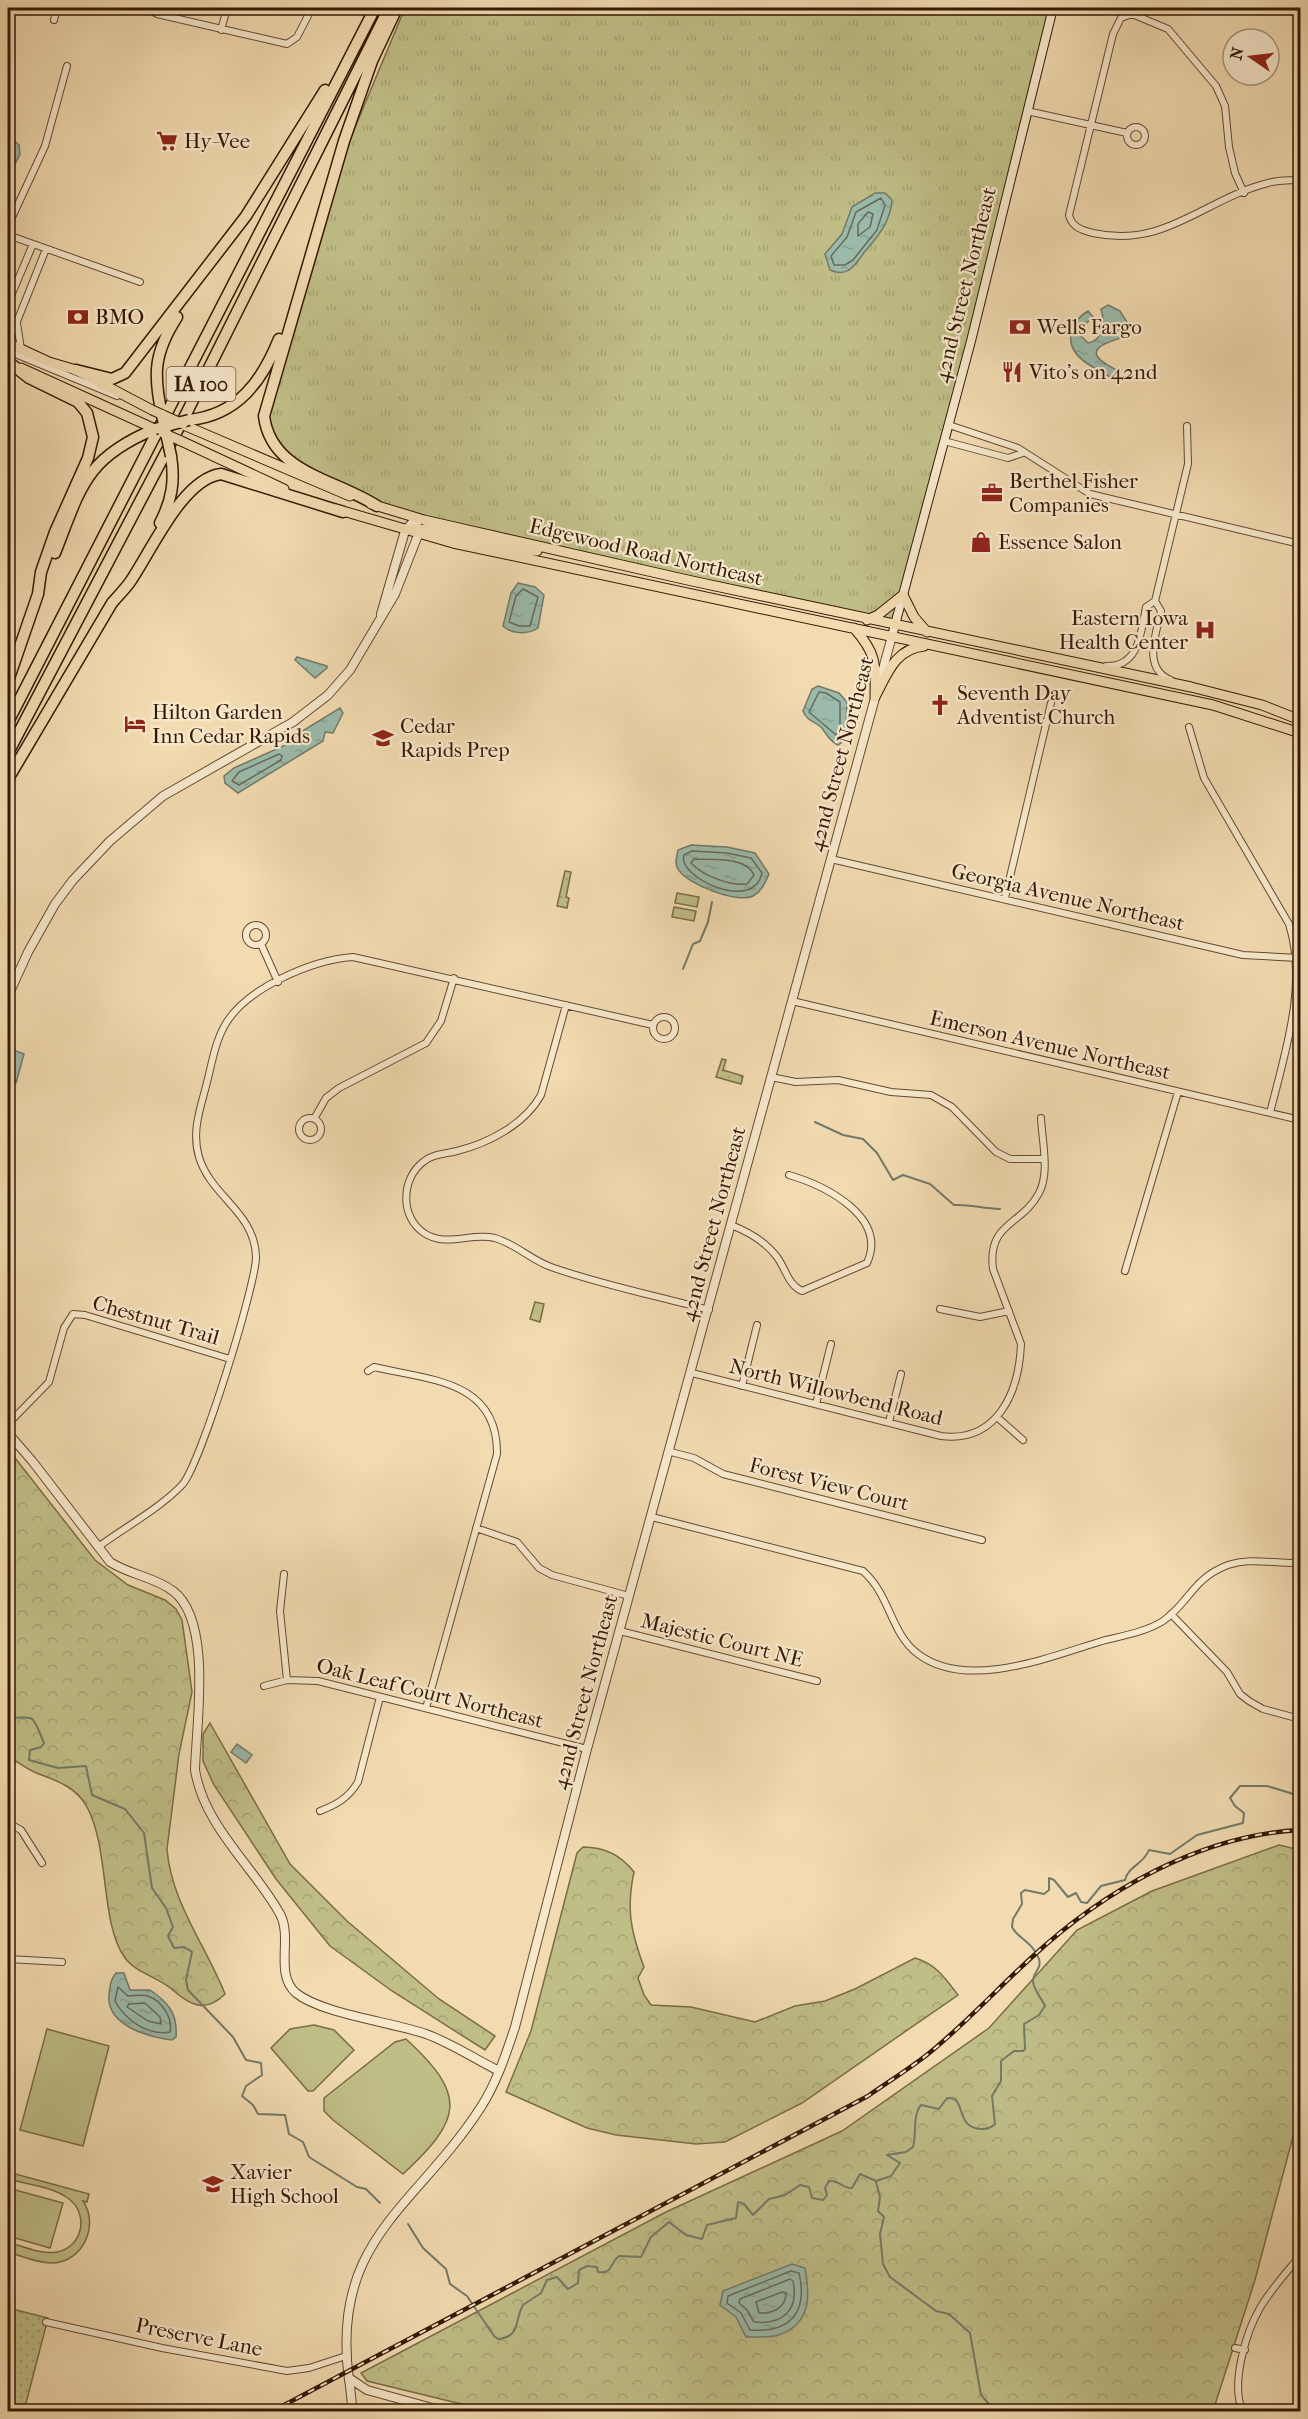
<svg xmlns="http://www.w3.org/2000/svg" width="1308" height="2419" viewBox="0 0 1308 2419" font-family="'IM FELL French Canon',serif">
<style>
.grass{fill:url(#grass-tufts);stroke:#7a6c46;stroke-width:1.5}
.forest{fill:url(#forest-crowns);stroke:#7a6c46;stroke-width:1.5}
.park{fill:url(#park-dots);stroke:#7a6c46;stroke-width:1.5}
.pitch{fill:#c0be87;stroke:#7a6c46;stroke-width:1.5}
.water{fill:url(#water-ripples);stroke:#727a69;stroke-width:1.5}
.lines{fill:none;stroke-linecap:round;stroke-linejoin:round}
.shore{stroke:#686a58;stroke-width:1.5}
.stream{stroke:#727a69;stroke-width:2}
.minor-casing{stroke:#644a30;stroke-width:8}
.tertiary-casing{stroke:#644a30;stroke-width:10}
.secondary-casing{stroke:#341905;stroke-width:10}
.primary-casing{stroke:#341905;stroke-width:11}
.motorway-casing{stroke:#341905;stroke-width:13}
.minor{stroke:#f7e8cc;stroke-width:6}
.tertiary{stroke:#f7e8cc;stroke-width:8}
.secondary{stroke:#f7e8cc;stroke-width:8}
.primary{stroke:#f2dbb1;stroke-width:9}
.motorway{stroke:#f2dbb1;stroke-width:10}
.rail-casing{stroke:#341905;stroke-width:4.5}
.rail{stroke:#f7e8cc;stroke-width:2;stroke-dasharray:7;stroke-linecap:butt}
.primary-bridge-casing{stroke:#341905;stroke-width:11;stroke-linecap:butt}
.motorway-bridge-casing{stroke:#341905;stroke-width:13;stroke-linecap:butt}
.primary-bridge{stroke:#f2dbb1;stroke-width:9}
.motorway-bridge{stroke:#f2dbb1;stroke-width:10}
.labels{text-anchor:middle;stroke-width:4.5;stroke-linejoin:round;paint-order:stroke}
.shield{fill:#f7e8cc;stroke:#6e5741;stroke-width:1.5}
.shield-label{font-size:20px;font-weight:bold;fill:#341905}
.poi-label{font-size:21px;fill:#341905;stroke:#f7e8cc;text-anchor:start}
.street-label{font-size:21px;fill:#341905;stroke:#f7e8cc}
</style>
<defs>
<pattern id="grass-tufts" width="24" height="20" patternUnits="userSpaceOnUse" patternTransform="scale(1.5)"><rect width="24" height="20" fill="#c0be87"/><path d="M3 7l-1-3M5 7V3M7 7l1-3M15 17l-1-3M17 17v-4M19 17l1-3" fill="none" stroke="#a6a373"/></pattern>
<pattern id="forest-crowns" width="20" height="18" patternUnits="userSpaceOnUse" patternTransform="scale(1.5)"><rect width="20" height="18" fill="#c0be87"/><path d="M2 6a3 3 0 1 1 6 0M12 15a3 3 0 1 1 6 0" fill="none" stroke="#a6a373"/></pattern>
<pattern id="park-dots" width="8" height="8" patternUnits="userSpaceOnUse" patternTransform="scale(1.5)"><rect width="8" height="8" fill="#c0be87"/><path d="M2 2h.1M6 6h.1" fill="none" stroke="#a6a373" stroke-width="1.8" stroke-linecap="round"/></pattern>
<pattern id="water-ripples" width="26" height="14" patternUnits="userSpaceOnUse" patternTransform="scale(1.5)"><rect width="26" height="14" fill="#9bbbac"/><path d="M2 4q2-2 4 0t4 0M15 11q2-2 4 0t4 0" fill="none" stroke="#86a092"/></pattern>
</defs>
<rect width="100%" height="100%" fill="#f2dbb1"/>
<filter id="stains"><feTurbulence type="fractalNoise" baseFrequency=".00333" numOctaves="4"/><feColorMatrix values="0 0 0 0 .2 0 0 0 0 .09 0 0 0 0 .02 0 0 0 .5 -.17"/></filter>
<radialGradient id="worn" r=".72"><stop offset=".6" stop-color="#630" stop-opacity="0"/><stop offset="1" stop-color="#630" stop-opacity=".3"/></radialGradient>
<path class="grass" d="M405,8H1053L894,626L377,506L297,467L266,433L271,396L351,137Z"/>
<path class="forest" d="M8,1449L95,1560L128,1585L165,1600L176,1609L182,1620L192,1692L179,1754L167,1849C171,1902 206,1946 225,1994C207,2012 192,2007 174,1991C161,1978 137,1974 125,1958C100,1924 110,1850 87,1807C77,1788 58,1781 39,1774C28,1770 18,1762 8,1756Z
M210,1723L290,1864L347,1921L439,1999L495,2036L485,2050L392,1991L330,1946L276,1879L214,1785L203,1761V1734Z
M1279,1845L1300,1850V2110L1255,2280L1213,2411L494,2412L367,2381L361,2373L666,2212L842,2131L989,2028L1077,1930L1152,1891Z
M583,1847C605,1847 621,1855 634,1872C626,1909 631,1933 644,1967L638,1978L644,1995L651,2005L691,2007L755,2022L795,2006L825,2001L855,1989L915,1958C936,1964 945,1978 958,1995L802,2103L725,2142L696,2144L616,2135L587,2128L506,2092L531,2031L577,1853Z"/>
<path class="park" d="M565,871L571,872L566,897L569,898L567,908L557,906Z
M722,1059L726,1060L723,1070L743,1076L741,1084L716,1077Z
M8,2308L48,2318L24,2411H8Z"/>
<path class="pitch" d="M677,893L699,897L697,907L675,903Z
M674,907L696,911L694,921L672,917Z
M535,1302L544,1304L540,1322L530,1319Z
M314,2025L334,2030L354,2050L313,2091H308L271,2048L290,2029Z
M47,2029L109,2046L83,2146L20,2130Z
M406,2039C468,2096 462,2119 403,2174L333,2120L324,2111V2098L395,2042Z
M8,2172L89,2194L87,2202L83,2201C99,2224 84,2261 54,2263C39,2264 22,2256 8,2252V2242C22,2246 42,2255 57,2252C83,2247 89,2214 69,2199C54,2187 26,2184 8,2179Z
M8,2188L63,2203L50,2248L8,2236Z"/>
<path class="water" d="M8,136L19,145L20,154L14,166L8,167Z
M875,193H885L892,200C891,220 879,235 867,249C856,262 850,279 830,270L825,254L842,234L852,207Z
M1108,305L1120,311L1127,322L1123,337C1111,342 1081,348 1106,364C1110,367 1115,368 1119,372V377L1114,379C1103,373 1082,363 1075,352C1065,338 1074,319 1088,311L1093,317L1083,326L1081,336L1088,343C1104,340 1105,321 1101,309Z
M518,583L535,587L544,595L538,628C528,635 511,634 503,626L511,593Z
M297,657L327,666V668L315,678L295,660Z
M818,686L839,693L847,702L846,729L841,743L838,745C828,740 827,734 821,727C814,721 807,721 803,711L812,689Z
M340,708L343,713L333,733L325,732L323,741L238,793L225,783L224,776L234,768L290,743L299,733Z
M691,845L727,847L755,853L769,874C765,883 762,891 753,896C738,904 686,884 678,869C674,863 677,856 678,850Z
M13,1050L24,1054L16,1083L8,1088V1055Z
M237,1744L252,1755L246,1763L231,1752Z
M116,1973H124L130,1990H150C168,2002 178,2014 176,2037L172,2040C149,2037 106,2026 109,1995C110,1986 110,1980 116,1973Z
M792,2264L805,2268C810,2295 812,2323 779,2335C770,2338 756,2337 746,2337L736,2317L720,2305L723,2291Z"/>
<g class="lines">
<path class="shore" d="M881,198L885,205L877,230L853,260L845,265H834L831,256L847,237L856,212Z
M868,212L873,214L870,227L858,236V224Z
M523,589L538,597L530,626H519L509,622L516,596Z
M819,692L826,693L840,702V728L836,735L809,712Z
M279,754L282,756L281,760L239,785L232,781L239,772Z
M692,851L727,853L751,858L762,873C753,914 676,876 684,855Z
M694,859C713,860 745,856 754,875L747,884C730,886 703,876 691,863Z
M118,1987L128,1996C134,1996 142,1994 148,1996C162,2001 173,2018 170,2032C148,2036 125,2020 115,2001Z
M145,2003L160,2017L161,2024L148,2021L127,2007L129,2004Z
M791,2271L799,2273C808,2312 791,2333 750,2330L741,2313L727,2303L728,2296Z
M790,2279L793,2281C799,2310 783,2325 754,2322L747,2310L739,2303L740,2299Z
M782,2292L786,2293C786,2308 772,2314 759,2313L756,2302Z"/>
<path class="stream" d="M683,969L693,944L700,941L708,922L712,902
M815,1122L843,1135L863,1139L877,1153L893,1180L903,1175L930,1184L954,1205C970,1204 983,1209 1000,1209
M8,1592L12,1600L8,1604
M8,1680L11,1684L13,1695L8,1698
M8,1718C38,1717 31,1714 44,1743L41,1747L30,1750L29,1760L58,1768L86,1766L92,1795L125,1809L144,1833L152,1888L166,1908L173,1927L168,1936L174,1948L184,1947L192,1952L186,1980L188,1990L233,2037L246,2060L261,2063L262,2075L246,2086L242,2096L253,2105L258,2114L285,2115L289,2134L303,2142L309,2157L357,2187L366,2189L380,2203
M876,2182L880,2197L878,2211L884,2217L880,2234L883,2264L890,2277L936,2311L949,2314L970,2333L981,2395L988,2403V2412
M408,2224L423,2248L446,2269L450,2284L467,2296L494,2336L498,2339C521,2337 514,2321 523,2305L541,2293L547,2280L557,2277L568,2289L578,2283L579,2270L587,2266L597,2267L598,2272C614,2274 609,2263 619,2256L641,2257L651,2237L669,2222L686,2235L702,2239L707,2225L736,2218L738,2202L744,2204L753,2215L769,2199L785,2195L800,2185L809,2187L812,2198L823,2200L827,2195L825,2188L829,2181C840,2180 843,2189 852,2188L860,2174L876,2181L891,2176L900,2163L887,2155L906,2152L913,2147C917,2134 912,2116 921,2105L939,2109L947,2098C968,2096 953,2128 982,2129C988,2129 991,2128 995,2124L992,2096L1001,2081V2061L1014,2051H1023L1025,2049L1024,2024L1039,2015L1045,2006C1042,1999 1033,1989 1033,1981C1033,1972 1042,1969 1039,1959C1032,1941 1018,1939 1012,1927L1013,1919L1022,1904L1021,1893L1025,1890L1044,1894L1049,1890V1878L1054,1880L1068,1897L1076,1893L1081,1902L1087,1903L1101,1886L1125,1880C1129,1865 1143,1865 1149,1850L1170,1854L1197,1835L1243,1823L1244,1813L1235,1806L1230,1798L1240,1786H1267L1300,1796"/>
<defs>
<path id="minor" d="M147,8L157,14L287,44L297,37L312,8
M54,20L57,8
M221,30L227,8
M1027,111L1127,133
M1127 136a9 9 0 1 1 18 0a9 9 0 1 1-18 0Z
M1244,193L1235,173L1229,147L1225,106L1216,86L1168,29L1132,14L1121,18L1113,34L1069,215C1072,227 1081,230 1093,233C1165,249 1204,199 1268,183C1278,180 1290,180 1300,180
M8,226L45,146L67,66
M8,235L140,282
M8,303L33,244
M17,323L21,349
M8,344L46,249
M8,353H13L117,396
M949,425L1018,448L1090,494L1300,544
M944,441L1008,458L1023,453
M1155,601L1161,611C1156,634 1142,669 1171,680
M1106,666C1140,667 1141,631 1146,607L1155,601L1188,464L1187,426
M1189,727L1204,778L1289,924C1308,985 1285,1052 1270,1113
M831,859L1243,955L1298,958
M1005,898L1051,703
M246 935a10 10 0 1 1 20 0a10 10 0 1 1-20 0Z
M261,944L278,982
M792,1001L1300,1120
M566,1005L541,1095C525,1124 489,1143 457,1151C445,1154 432,1154 423,1162C401,1179 400,1217 424,1233C446,1248 471,1232 495,1238C516,1244 531,1260 551,1267C602,1285 657,1296 709,1310
M653 1028a11 11 0 1 1 22 0a11 11 0 1 1-22 0Z
M771,1077L796,1082L838,1080L891,1092L931,1095L952,1107L996,1152L1010,1159H1043
M299 1129a11 11 0 1 1 22 0a11 11 0 1 1-22 0Z
M314,1119L326,1098L339,1088L426,1043L441,1021L454,978
M731,1225C749,1232 765,1241 777,1257C786,1269 788,1285 802,1291L867,1263C888,1217 826,1186 789,1175
M1125,1271L1178,1092
M940,1309L980,1317L1009,1311
M1297,1314L1300,1309
M368,1371L374,1367C429,1380 498,1380 497,1454L426,1708
M692,1373L941,1436C997,1443 1019,1393 1021,1344L993,1269C987,1222 1022,1226 1039,1193C1050,1173 1042,1141 1041,1118
M742,1386L757,1325
M816,1404L831,1344
M998,1418L1023,1440
M889,1422L901,1374
M8,1424L49,1382L64,1328L73,1314L85,1315L230,1359
M671,1452L694,1458L723,1474L982,1540
M652,1517L863,1571C891,1596 890,1633 918,1654C967,1691 1049,1657 1102,1641C1121,1636 1146,1632 1163,1621C1189,1603 1193,1578 1228,1565C1251,1557 1276,1564 1300,1563
M476,1528L517,1542L539,1568L552,1575L629,1596
M98,1547C125,1527 159,1509 182,1485C200,1466 256,1285 256,1257C255,1212 211,1197 199,1157C192,1134 199,1112 205,1090C211,1069 214,1044 225,1025C246,988 312,960 353,957L653,1025
M284,1574L280,1611L287,1680
M1171,1614L1227,1672L1240,1694L1249,1701L1263,1709L1300,1719
M620,1631L817,1681
M264,1686L287,1680L318,1681L587,1749
M320,1811C338,1804 348,1798 358,1782L380,1697
M8,1823L21,1830L42,1863
M8,1959L62,1962
M46,2322L162,2348L287,2371L309,2368L346,2356
M1235,2348L1245,2350
M1243,2412C1230,2385 1246,2332 1260,2308C1271,2289 1287,2272 1300,2256"/>
<path id="tertiary" d="M381,614L405,531L416,518
M8,996L28,952L55,904L73,880L110,841L163,796L293,722L328,695L350,670L395,594L418,535L416,518
M8,1433L33,1462L110,1562C130,1575 155,1577 173,1591C213,1621 196,1726 195,1770C204,1826 254,1867 280,1914C293,1938 274,1974 296,1993C322,2014 392,2022 426,2034C451,2043 475,2059 499,2071
M349,2378L367,2390L447,2412
M353,2412C351,2401 351,2390 349,2380C330,2239 416,2208 481,2107C497,2082 506,2054 515,2027L587,1749L892,636"/>
<path id="secondary" d="M892,636L971,341L1053,8"/>
<path id="primary" d="M8,343L49,362L76,370L152,410
M21,368L155,429
M186,426L350,496
M179,440L284,489
M371,504L424,520L692,581L1191,687L1262,705L1300,720
M336,509L453,543L1213,705L1300,733
M407,530C430,524 505,548 537,551
M867,620L878,615L903,595L914,617L927,632
M854,628C876,653 876,663 875,695
M875,697C887,674 895,649 924,646"/>
<path id="motorway" d="M76,370L112,379L125,373L246,216L325,90
M162,415C153,374 154,353 177,317
M189,420C238,415 262,381 279,339
M377,506C336,479 271,473 264,416L344,141L372,61L397,8
M160,523C172,500 175,481 171,456
M55,553C81,487 85,458 155,429
M8,681L38,594L41,572L55,532L88,458L93,437L87,413L78,402L29,378L10,363
M8,722L375,8
M8,753L187,412L389,8
M8,779L112,603C118,596 125,589 130,582C151,552 182,479 221,474L343,512"/>
</defs>
<use href="#minor" class="minor-casing"/>
<use href="#tertiary" class="tertiary-casing"/>
<use href="#secondary" class="secondary-casing"/>
<use href="#primary" class="primary-casing"/>
<use href="#motorway" class="motorway-casing"/>
<use href="#minor" class="minor"/>
<use href="#tertiary" class="tertiary"/>
<use href="#secondary" class="secondary"/>
<use href="#primary" class="primary"/>
<use href="#motorway" class="motorway"/>
<defs>
<path id="rail" d="M271,2412L868,2096C888,2082 909,2069 928,2054C964,2025 996,1990 1031,1958C1103,1891 1200,1835 1300,1830"/>
</defs>
<use href="#rail" class="rail-casing"/>
<use href="#rail" class="rail"/>
<defs>
<path id="primary-bridge" d="M152,410L183,424
M163,433L179,440"/>
<path id="motorway-bridge" d="M162,415L171,456
M155,429L189,420"/>
</defs>
<use href="#primary-bridge" class="primary-bridge-casing"/>
<use href="#motorway-bridge" class="motorway-bridge-casing"/>
<use href="#primary-bridge" class="primary-bridge"/>
<use href="#motorway-bridge" class="motorway-bridge"/>
</g>
<defs>
<symbol id="supermarket-bare" viewBox="-9 -9 18 18"><path d="M-6-5.5h2.5l.6 2H6L4.5 2H-2.5L-4.4-4H-6ZM-1.5 3.2a1.3 1.3 0 1 0 .1 0ZM3 3.2a1.3 1.3 0 1 0 .1 0Z" fill="#8f2418" stroke="#f7e8cc" stroke-width="2.5" paint-order="stroke"/></symbol>
<symbol id="bank-bare" viewBox="-9 -9 18 18"><path d="M-6-4H6V4H-6ZM0-2.3a2.3 2.3 0 1 0 0 4.6a2.3 2.3 0 1 0 0-4.6Z" fill="#8f2418" stroke="#f7e8cc" stroke-width="2.5" paint-order="stroke"/></symbol>
<symbol id="restaurant-bare" viewBox="-9 -9 18 18"><path d="M-5-6h1v4h1v-4h1v4h1v-4h1v5L-1.5 .5V6h-2V.5L-5-1ZM5-6V6H3V1.5H1.5Q1.5-4 5-6Z" fill="#8f2418" stroke="#f7e8cc" stroke-width="2.5" paint-order="stroke"/></symbol>
<symbol id="office-bare" viewBox="-9 -9 18 18"><path d="M-6-3h4V-5.5h4V-3h4V5H-6ZM-1-4.5V-3h2v-1.5ZM-6 0V1H6V0Z" fill="#8f2418" stroke="#f7e8cc" stroke-width="2.5" paint-order="stroke"/></symbol>
<symbol id="shop-bare" viewBox="-9 -9 18 18"><path d="M-5-2.5h2.3a2.7 3.5 0 0 1 5.4 0H5L5.5 6h-11ZM-1.5-2.5h3a1.5 2.3 0 0 0-3 0Z" fill="#8f2418" stroke="#f7e8cc" stroke-width="2.5" paint-order="stroke"/></symbol>
<symbol id="hospital-bare" viewBox="-9 -9 18 18"><path d="M-5-5h3v3.5h4V-5h3V5h-3V1.5h-4V5h-3Z" fill="#8f2418" stroke="#f7e8cc" stroke-width="2.5" paint-order="stroke"/></symbol>
<symbol id="church-bare" viewBox="-9 -9 18 18"><path d="M-1.2-6h2.4v3.5h3.3v2.4h-3.3V6h-2.4V-.1h-3.3v-2.4h3.3Z" fill="#8f2418" stroke="#f7e8cc" stroke-width="2.5" paint-order="stroke"/></symbol>
<symbol id="hotel-bare" viewBox="-9 -9 18 18"><path d="M-6-4.5h1.5V1H6V5H4.5V3h-9V5H-6ZM-4 0a1.8 1.8 0 1 1 3.6 0ZM.5 0V-2.5h3Q6-2.5 6 0Z" fill="#8f2418" stroke="#f7e8cc" stroke-width="2.5" paint-order="stroke"/></symbol>
<symbol id="school-bare" viewBox="-9 -9 18 18"><path d="M0-5L7-2L0 1L-7-2ZM-4 1L0 2.5L4 1V4Q0 6-4 4Z" fill="#8f2418" stroke="#f7e8cc" stroke-width="2.5" paint-order="stroke"/></symbol>
</defs>
<g fill-rule="evenodd">
<use href="#supermarket-bare" x="152" y="126" width="30" height="30"/>
<use href="#bank-bare" x="63" y="302" width="30" height="30"/>
<use href="#bank-bare" x="1005" y="312" width="30" height="30"/>
<use href="#restaurant-bare" x="997" y="357" width="30" height="30"/>
<use href="#office-bare" x="977" y="478" width="30" height="30"/>
<use href="#shop-bare" x="966" y="527" width="30" height="30"/>
<use href="#hospital-bare" x="1190" y="615" width="30" height="30"/>
<use href="#church-bare" x="925" y="690" width="30" height="30"/>
<use href="#hotel-bare" x="120" y="709" width="30" height="30"/>
<use href="#school-bare" x="368" y="723" width="30" height="30"/>
<use href="#school-bare" x="198" y="2169" width="30" height="30"/>
</g>
<g class="labels">
<rect class="shield" x="166.5" y="367" width="69" height="34" rx="4.5"/>
<g class="shield-label">
<text x="201" y="391">IA 100</text>
</g>
<g class="poi-label">
<text x="184" y="148">Hy-Vee</text>
<text x="95" y="324">BMO</text>
<text x="1037" y="334">Wells Fargo</text>
<text x="1029" y="379">Vito's on 42nd</text>
<text x="1009" y="488">Berthel Fisher<tspan x="1009" dy="24">Companies</tspan></text>
<text x="998" y="549">Essence Salon</text>
<text x="1188" y="625" text-anchor="end">Eastern Iowa<tspan x="1188" dy="24">Health Center</tspan></text>
<text x="957" y="700">Seventh Day<tspan x="957" dy="24">Adventist Church</tspan></text>
<text x="152" y="719">Hilton Garden<tspan x="152" dy="24">Inn Cedar Rapids</tspan></text>
<text x="400" y="733">Cedar<tspan x="400" dy="24">Rapids Prep</tspan></text>
<text x="230" y="2179">Xavier<tspan x="230" dy="24">High School</tspan></text>
</g>
<g class="street-label">
<text transform="translate(965 285) rotate(-76)" y="7">42nd Street Northeast</text>
<text transform="translate(646 552) rotate(13)" y="7">Edgewood Road Northeast</text>
<text transform="translate(841 754) rotate(-75)" y="7">42nd Street Northeast</text>
<text transform="translate(1068 897) rotate(13)" y="7">Georgia Avenue Northeast</text>
<text transform="translate(1050 1045) rotate(13)" y="7">Emerson Avenue Northeast</text>
<text transform="translate(713 1224) rotate(-75)" y="7">42nd Street Northeast</text>
<text transform="translate(156 1320) rotate(16)" y="7">Chestnut Trail</text>
<text transform="translate(836 1392) rotate(14)" y="7">North Willowbend Road</text>
<text transform="translate(829 1484) rotate(14)" y="7">Forest View Court</text>
<text transform="translate(722 1640) rotate(14)" y="7">Majestic Court NE</text>
<text transform="translate(585 1692) rotate(-75)" y="7">42nd Street Northeast</text>
<text transform="translate(430 1693) rotate(14)" y="7">Oak Leaf Court Northeast</text>
<text transform="translate(199 2337) rotate(11)" y="7">Preserve Lane</text>
</g>
</g>
<rect width="1308" height="2419" fill="none" stroke="#f2dbb1" stroke-width="30"/>
<rect x="9" y="9" width="1290" height="2401" fill="none" stroke="#341905" stroke-width="3"/>
<rect x="15" y="15" width="1278" height="2389" fill="none" stroke="#341905" stroke-width="1.5"/>
<g transform="translate(1251 57) rotate(284)"><circle r="28" fill="#f7e8cc" stroke="#a9957c" stroke-width="1.5"/>
<path d="M0-4.5L10 22L0 15L-10 22Z" fill="#8f2418"/>
<text y="-9" font-size="16" font-weight="bold" text-anchor="middle" fill="#341905">N</text>
</g>
<rect width="100%" height="100%" filter="url(#stains)"/>
<rect width="100%" height="100%" fill="url(#worn)"/>
</svg>
